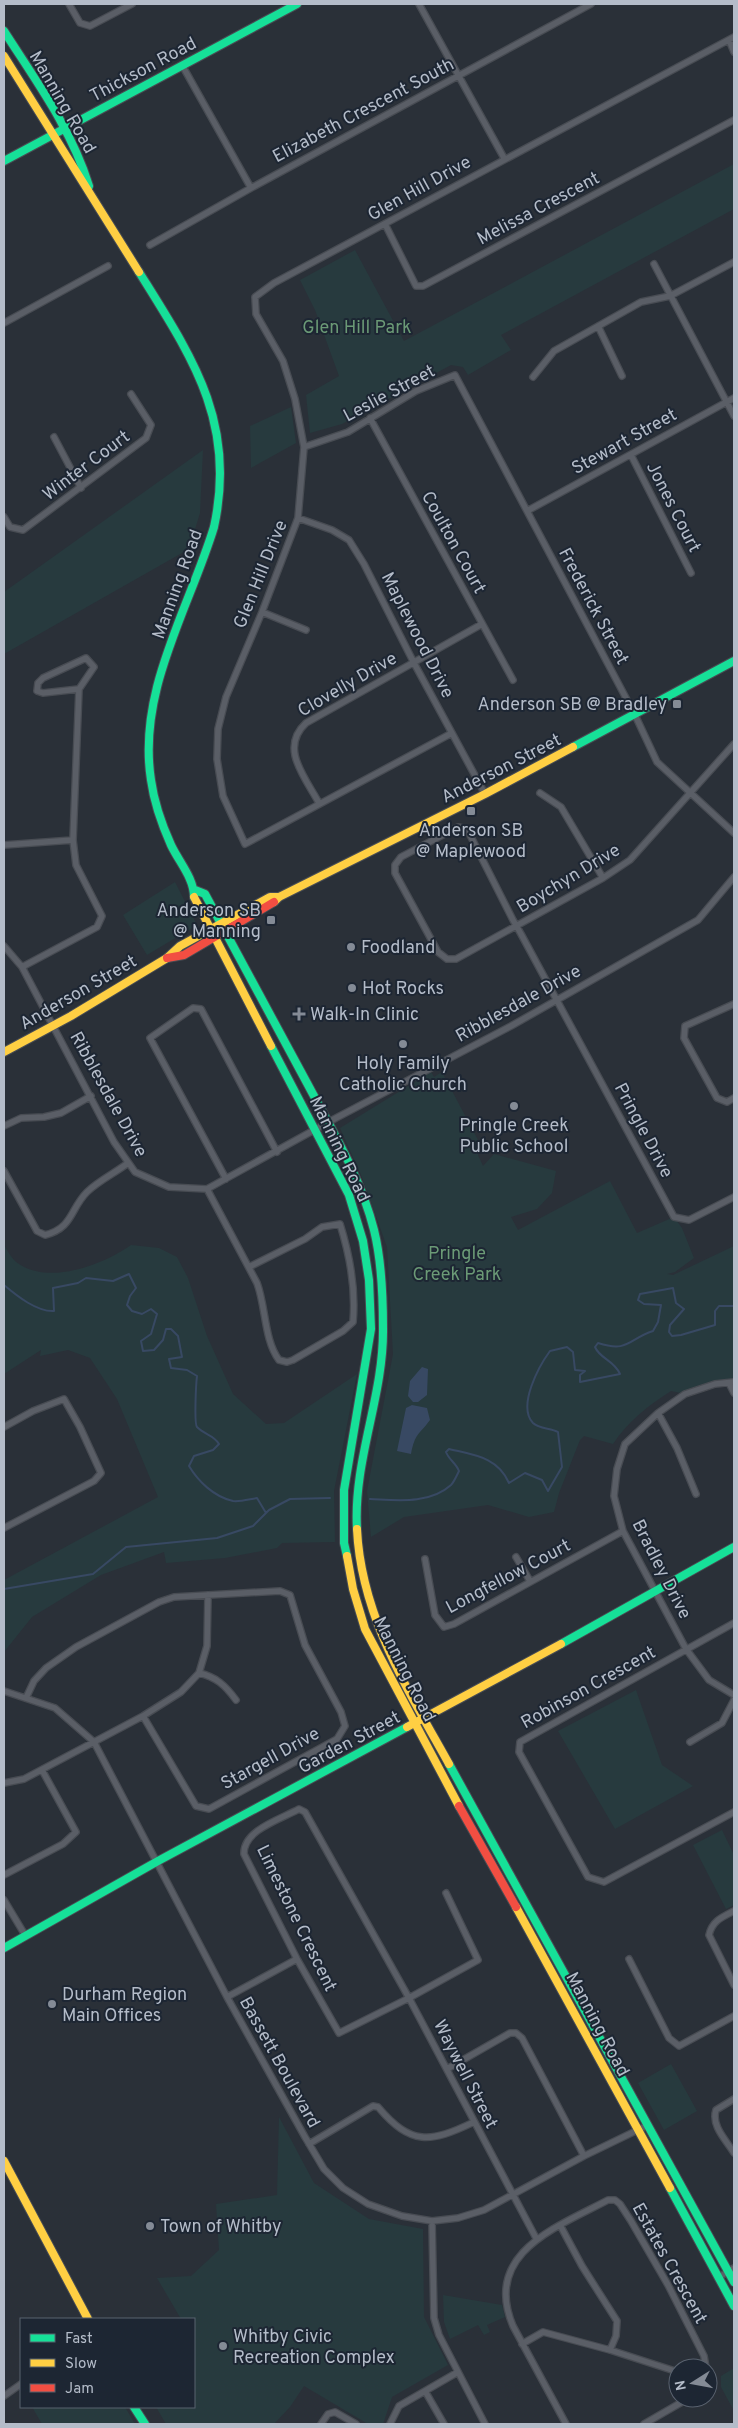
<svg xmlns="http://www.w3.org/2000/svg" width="738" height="2428" viewBox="0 0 738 2428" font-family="Overpass,sans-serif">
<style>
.green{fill:#273a3e}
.water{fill:#384963}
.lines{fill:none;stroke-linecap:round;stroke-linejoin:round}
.stream{stroke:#384963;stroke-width:2}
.street-casing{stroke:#484c53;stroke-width:8}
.fast-casing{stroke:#484c53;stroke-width:10}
.slow-casing{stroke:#484c53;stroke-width:10}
.jam-casing{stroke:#484c53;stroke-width:10}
.street{stroke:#5a5e66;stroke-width:5.5}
.fast{stroke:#16e098;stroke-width:8}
.slow{stroke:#ffcf43;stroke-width:8}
.jam{stroke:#f24e42;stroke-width:8}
.poi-dot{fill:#848b96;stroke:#1d2633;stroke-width:2}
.labels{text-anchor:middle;stroke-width:4;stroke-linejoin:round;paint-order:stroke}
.street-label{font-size:18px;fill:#b4bcc9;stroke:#1d2633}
.park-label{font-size:18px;fill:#6b9a76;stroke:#1d2633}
.poi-label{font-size:18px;fill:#b4bcc9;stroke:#1d2633;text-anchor:start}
</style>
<rect width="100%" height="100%" fill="#2a3038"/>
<path class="green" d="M734,164V209L501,335L511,350L468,375L463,367L451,365L342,424L310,433L306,395L339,376L315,310L300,280L355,250L404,341Z
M291,407L296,443L251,468L250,426Z
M203,450L200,513L189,549L4,654V592Z
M175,882L197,925L147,955L123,915Z
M431,1072L434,1077L442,1072L478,1140V1155L483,1166L494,1154L556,1171L552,1193L537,1209L511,1217L518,1230L610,1181L637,1233L674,1217L682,1228L694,1258L675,1272L667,1274L673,1275L734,1246V1382L686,1394L671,1391C649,1405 627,1422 613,1444L584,1436L580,1440L559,1493L554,1512L529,1517L488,1505L404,1517L371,1537L367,1491L393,1354L387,1247L361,1175L340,1128Z
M4,1245C7,1250 11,1257 15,1261C46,1287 103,1265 131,1245L159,1248L177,1257L188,1278L207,1336L233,1394L266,1424L284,1423L357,1374L334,1491L335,1542L282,1543L277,1548L225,1558L166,1563L164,1552L101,1575L32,1617L4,1652V1580L158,1497L117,1399L90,1358L68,1350L40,1356L41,1350L4,1374Z
M636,1690L662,1765L693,1786L615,1829L558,1731Z
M722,1830L734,1855V1905L726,1909L693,1845Z
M671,2064L697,2111L664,2130L638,2083Z
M279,2117L314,2183L369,2219L423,2229L424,2317L448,2365L392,2397L383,2424H368L304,2386L290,2407L274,2424H166L156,2407H194V2319H181L157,2278L191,2276L219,2250L216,2204L277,2195Z
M443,2295L502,2305L505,2317L487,2325L490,2332L484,2335L478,2325L450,2339L444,2322Z
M734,2368V2411L721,2387V2376Z
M32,2407H125L135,2424H42Z"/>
<path class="water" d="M422,1367L428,1369L427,1395L418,1402H413L408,1396L410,1381Z
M412,1405L427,1408L430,1420C419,1435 415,1433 411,1454L397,1451L406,1408Z"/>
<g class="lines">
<path class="stream" d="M4,1285C17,1296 37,1312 54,1311L53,1288L78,1283L86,1278L113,1281L129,1274L136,1288L130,1296L127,1305L132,1311L142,1314L151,1309L157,1314L151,1334L141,1341L143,1351L154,1350L163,1340L166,1329H171L178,1336L182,1357L169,1359L171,1368L187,1370L197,1376C196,1384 194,1424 197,1427C205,1435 214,1435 219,1444L213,1450L194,1456L189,1466C198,1481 214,1497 233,1501C240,1502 250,1499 257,1498L266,1513
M370,1499C395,1500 429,1505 451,1485C454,1482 457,1475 459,1471C456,1463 449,1460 446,1452L449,1449C474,1455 498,1457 509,1483L525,1473L542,1480L548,1491L562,1467L558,1432C551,1428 539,1429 533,1423C517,1406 539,1366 550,1351L567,1347L573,1352L575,1370L585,1371L580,1375V1382L620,1374C614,1360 600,1359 595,1347L598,1343C629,1353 628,1339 653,1331L658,1322L661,1305L644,1304L638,1300L640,1294L673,1288L676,1303L684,1309L670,1325L669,1332L672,1336L681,1335L715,1325V1311L719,1306H734
M4,1589L93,1574L126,1547L217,1538L253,1526L269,1510L290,1499L330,1498"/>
<defs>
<path id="street" d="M69,4L80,23L90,26L132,4
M419,4L504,158
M729,40L734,52
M182,65L251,188
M385,224L416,286H423L734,120
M150,245L251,188L591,4
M654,264L734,416
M4,323L108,266
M598,326L622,376
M533,377L554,351L641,302L670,296L734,262
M370,418L513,680
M54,437L81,488
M304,447L348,432L416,391L455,375L635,715L657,762L734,833
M631,455L691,573
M527,511L734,398
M4,517L10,527L23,530L146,438L151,425L131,394
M298,518L332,530L349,540L364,564L414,663L485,794
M262,612L306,630
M452,733L245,844L223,796L217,759L218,729L226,697L262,612L298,518L304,447L295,399L283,361L256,314L255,297L274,283L734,37
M734,744L630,860L603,878L456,959H447L438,952L395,873V865L401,857L458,827L467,829L513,920L521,934L674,1217L689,1220L734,1197
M540,793L561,807L603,878
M319,803C305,777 279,748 306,723L482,624
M4,845L73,840
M4,946L22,967L114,1142L135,1172L169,1187L207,1189L336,1118L511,1026L698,920L734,877
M22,967L97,927L102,916L76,865L73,840L79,689L94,667L86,658L43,678L38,683L37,691L43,693L79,689
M734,1004L685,1026L684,1038L717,1098L727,1102L734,1098
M4,1126L21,1118L44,1117L61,1113L91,1096
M4,1171L37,1231L45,1235C73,1228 70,1209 87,1192C98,1181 115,1173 128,1163
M226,1179L150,1038L193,1008L201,1009L277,1152
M207,1189L257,1283C266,1307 264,1340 279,1360L287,1362L293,1360L343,1331L353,1322C356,1289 350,1256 340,1224L322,1227L305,1239L249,1267
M734,1382L715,1384L685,1394L658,1413L625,1444L617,1469L614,1496L623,1531L686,1649L709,1680L734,1695
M729,1383L734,1393
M658,1413L677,1448L696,1494
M4,1427L33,1411L64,1399L80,1427L101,1473L94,1481L4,1528
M516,1557L530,1581
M425,1559L435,1615L444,1627L454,1624L623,1531
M734,1623L520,1742L519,1752L588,1877L604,1882L734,1812
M199,1673C216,1677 225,1685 236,1700
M4,1691L55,1708L94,1742L227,1997L305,2137L324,2169L343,2188L368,2204L402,2216L432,2221L458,2218L484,2210L584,2156L648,2125
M26,1698L34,1681L46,1668L76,1647L159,1602L174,1597L280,1591L290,1595L305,1645L341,1712L345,1726L337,1739L209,1809L196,1806L143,1716
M690,1742L722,1723L734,1700
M4,1783L24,1779L143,1716L181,1692L199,1673L207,1646L208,1595
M4,1875L63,1844L76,1832L42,1770
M446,1893L478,1960L409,1998L339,2033L297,1959L244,1854C243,1830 281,1819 299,1809L305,1812L409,1998L536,2238
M4,1900L25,1935
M734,1911C722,1917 712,1921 709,1935L734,1985
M629,1959L669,2038L679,2046L734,2016
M227,1997L297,1959
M447,2069L510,2033H516L522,2038L584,2156
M734,2099L716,2110C711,2126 726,2140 734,2153
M309,2144L373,2106L378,2107C411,2146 430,2143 474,2122
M432,2221L434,2318L439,2335L485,2424
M560,2225L582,2266L617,2321L616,2336L610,2350
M719,2277L734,2268
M522,2344L543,2332L610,2350L678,2372
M425,2391L444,2424
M4,2396L21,2384
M321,2424L328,2414L335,2412L356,2424
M390,2424L399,2406L458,2372
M566,2424L513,2326C482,2253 557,2227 608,2200H615L620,2204L631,2221L668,2285L704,2356L706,2368
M644,2424L689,2398"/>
<path id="fast" d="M4,31C36,81 71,128 89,186
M4,161L297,4
M139,272C192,357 237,422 214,527C189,609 137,691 151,780C154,802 162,825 171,845C179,862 194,878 194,897
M573,747L734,661
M195,890L205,894C239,957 273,1020 307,1083C332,1130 361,1178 374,1230C382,1262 383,1296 383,1328C384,1396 353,1460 357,1529
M271,1046L349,1195L363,1241L369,1280L371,1329L344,1490V1543L347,1556
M561,1644L734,1547
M449,1764L734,2282
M4,1948L158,1861L407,1727
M670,2188L734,2306
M134,2407L145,2424"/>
<path id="slow" d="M4,56L139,272
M194,897L271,1046
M274,902L279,897L485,794L573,747
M4,1052L71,1016L167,958L180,946L270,897H279
M357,1529C361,1616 408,1690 449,1764
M347,1556L353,1589L365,1629L459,1806
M407,1727L561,1644
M516,1907L670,2188
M4,2161L88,2319"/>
<path id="jam" d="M167,958L184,955L274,902
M459,1806L516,1907"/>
</defs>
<use href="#street" class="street-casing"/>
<use href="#fast" class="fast-casing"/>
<use href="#slow" class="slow-casing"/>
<use href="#jam" class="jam-casing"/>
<use href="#street" class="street"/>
<use href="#fast" class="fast"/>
<use href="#slow" class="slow"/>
<use href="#jam" class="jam"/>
</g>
<g class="poi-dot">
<rect x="672" y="699" width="10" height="10" rx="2.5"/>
<rect x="466" y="806" width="10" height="10" rx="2.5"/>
<rect x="266" y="915" width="10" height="10" rx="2.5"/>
<circle cx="351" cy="947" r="5"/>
<circle cx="352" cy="988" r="5"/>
<path d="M296.5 1006.5h5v5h5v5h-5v5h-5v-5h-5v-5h5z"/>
<circle cx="403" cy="1044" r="5"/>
<circle cx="514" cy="1106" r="5"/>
<circle cx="52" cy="2004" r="5"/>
<circle cx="150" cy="2226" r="5"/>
<circle cx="223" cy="2346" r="5"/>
</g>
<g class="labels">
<g class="street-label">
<text transform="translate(143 69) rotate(-28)" y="6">Thickson Road</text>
<text transform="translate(63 102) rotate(60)" y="6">Manning Road</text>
<text transform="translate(363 110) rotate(-28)" y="6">Elizabeth Crescent South</text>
<text transform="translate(419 188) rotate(-29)" y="6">Glen Hill Drive</text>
<text transform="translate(538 208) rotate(-28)" y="6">Melissa Crescent</text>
<text transform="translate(389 393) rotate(-28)" y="6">Leslie Street</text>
<text transform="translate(624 441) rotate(-29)" y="6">Stewart Street</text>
<text transform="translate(86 465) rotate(-37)" y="6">Winter Court</text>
<text transform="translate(674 507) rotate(63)" y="6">Jones Court</text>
<text transform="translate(454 542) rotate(61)" y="6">Coulton Court</text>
<text transform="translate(260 574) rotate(-68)" y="6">Glen Hill Drive</text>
<text transform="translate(177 584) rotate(-70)" y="6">Manning Road</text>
<text transform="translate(594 606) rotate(62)" y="6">Frederick Street</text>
<text transform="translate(418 635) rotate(63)" y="6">Maplewood Drive</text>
<text transform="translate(347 684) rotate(-30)" y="6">Clovelly Drive</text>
<text transform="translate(501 768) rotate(-27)" y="6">Anderson Street</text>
<text transform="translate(568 878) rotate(-31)" y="6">Boychyn Drive</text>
<text transform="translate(78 992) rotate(-30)" y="6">Anderson Street</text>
<text transform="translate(518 1003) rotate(-29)" y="6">Ribblesdale Drive</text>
<text transform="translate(109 1094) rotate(61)" y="6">Ribblesdale Drive</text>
<text transform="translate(644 1130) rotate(62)" y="6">Pringle Drive</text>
<text transform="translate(340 1149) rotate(64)" y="6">Manning Road</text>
<text transform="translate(662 1569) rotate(63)" y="6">Bradley Drive</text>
<text transform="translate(508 1576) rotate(-28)" y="6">Longfellow Court</text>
<text transform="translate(405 1669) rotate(63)" y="6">Manning Road</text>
<text transform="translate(588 1687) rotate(-29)" y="6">Robinson Crescent</text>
<text transform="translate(349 1742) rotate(-28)" y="6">Garden Street</text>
<text transform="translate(270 1758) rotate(-29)" y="6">Stargell Drive</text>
<text transform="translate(297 1918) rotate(64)" y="6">Limestone Crescent</text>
<text transform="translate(598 2024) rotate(62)" y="6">Manning Road</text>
<text transform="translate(280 2062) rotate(61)" y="6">Bassett Boulevard</text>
<text transform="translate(466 2074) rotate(63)" y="6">Waywell Street</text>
<text transform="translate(670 2263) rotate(61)" y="6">Estates Crescent</text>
</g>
<g class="park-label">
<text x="357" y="333">Glen Hill Park</text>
<text x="457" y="1259">Pringle<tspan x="457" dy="21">Creek Park</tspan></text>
</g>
<g class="poi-label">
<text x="667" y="710" text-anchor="end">Anderson SB @ Bradley</text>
<text x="471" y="836" text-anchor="middle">Anderson SB<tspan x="471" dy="21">@ Maplewood</tspan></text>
<text x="261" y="916" text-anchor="end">Anderson SB<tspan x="261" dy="21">@ Manning</tspan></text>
<text x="361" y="953">Foodland</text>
<text x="362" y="994">Hot Rocks</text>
<text x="310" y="1020">Walk-In Clinic</text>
<text x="403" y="1069" text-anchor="middle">Holy Family<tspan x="403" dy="21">Catholic Church</tspan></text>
<text x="514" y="1131" text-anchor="middle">Pringle Creek<tspan x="514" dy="21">Public School</tspan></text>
<text x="62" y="2000">Durham Region<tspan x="62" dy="21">Main Offices</tspan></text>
<text x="160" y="2232">Town of Whitby</text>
<text x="233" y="2342">Whitby Civic<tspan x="233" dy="21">Recreation Complex</tspan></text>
</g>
</g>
<rect width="738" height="2428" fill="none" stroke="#b4bcc9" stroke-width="10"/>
<rect x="20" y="2318" width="175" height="90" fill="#1d2633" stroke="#59626f"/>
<rect x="30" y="2334" width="25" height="8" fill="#16e098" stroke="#59626f"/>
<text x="65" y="2343" font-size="15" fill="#b4bcc9">Fast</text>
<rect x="30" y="2359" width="25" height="8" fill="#ffcf43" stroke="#59626f"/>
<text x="65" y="2368" font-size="15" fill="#b4bcc9">Slow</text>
<rect x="30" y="2384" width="25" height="8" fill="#f24e42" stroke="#59626f"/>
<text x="65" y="2393" font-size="15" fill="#b4bcc9">Jam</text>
<g transform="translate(693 2383) rotate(259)"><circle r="24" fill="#1d2633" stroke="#59626f"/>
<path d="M0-4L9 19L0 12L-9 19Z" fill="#848b96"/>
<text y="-8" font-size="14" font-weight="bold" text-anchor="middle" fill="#b4bcc9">N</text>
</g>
</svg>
